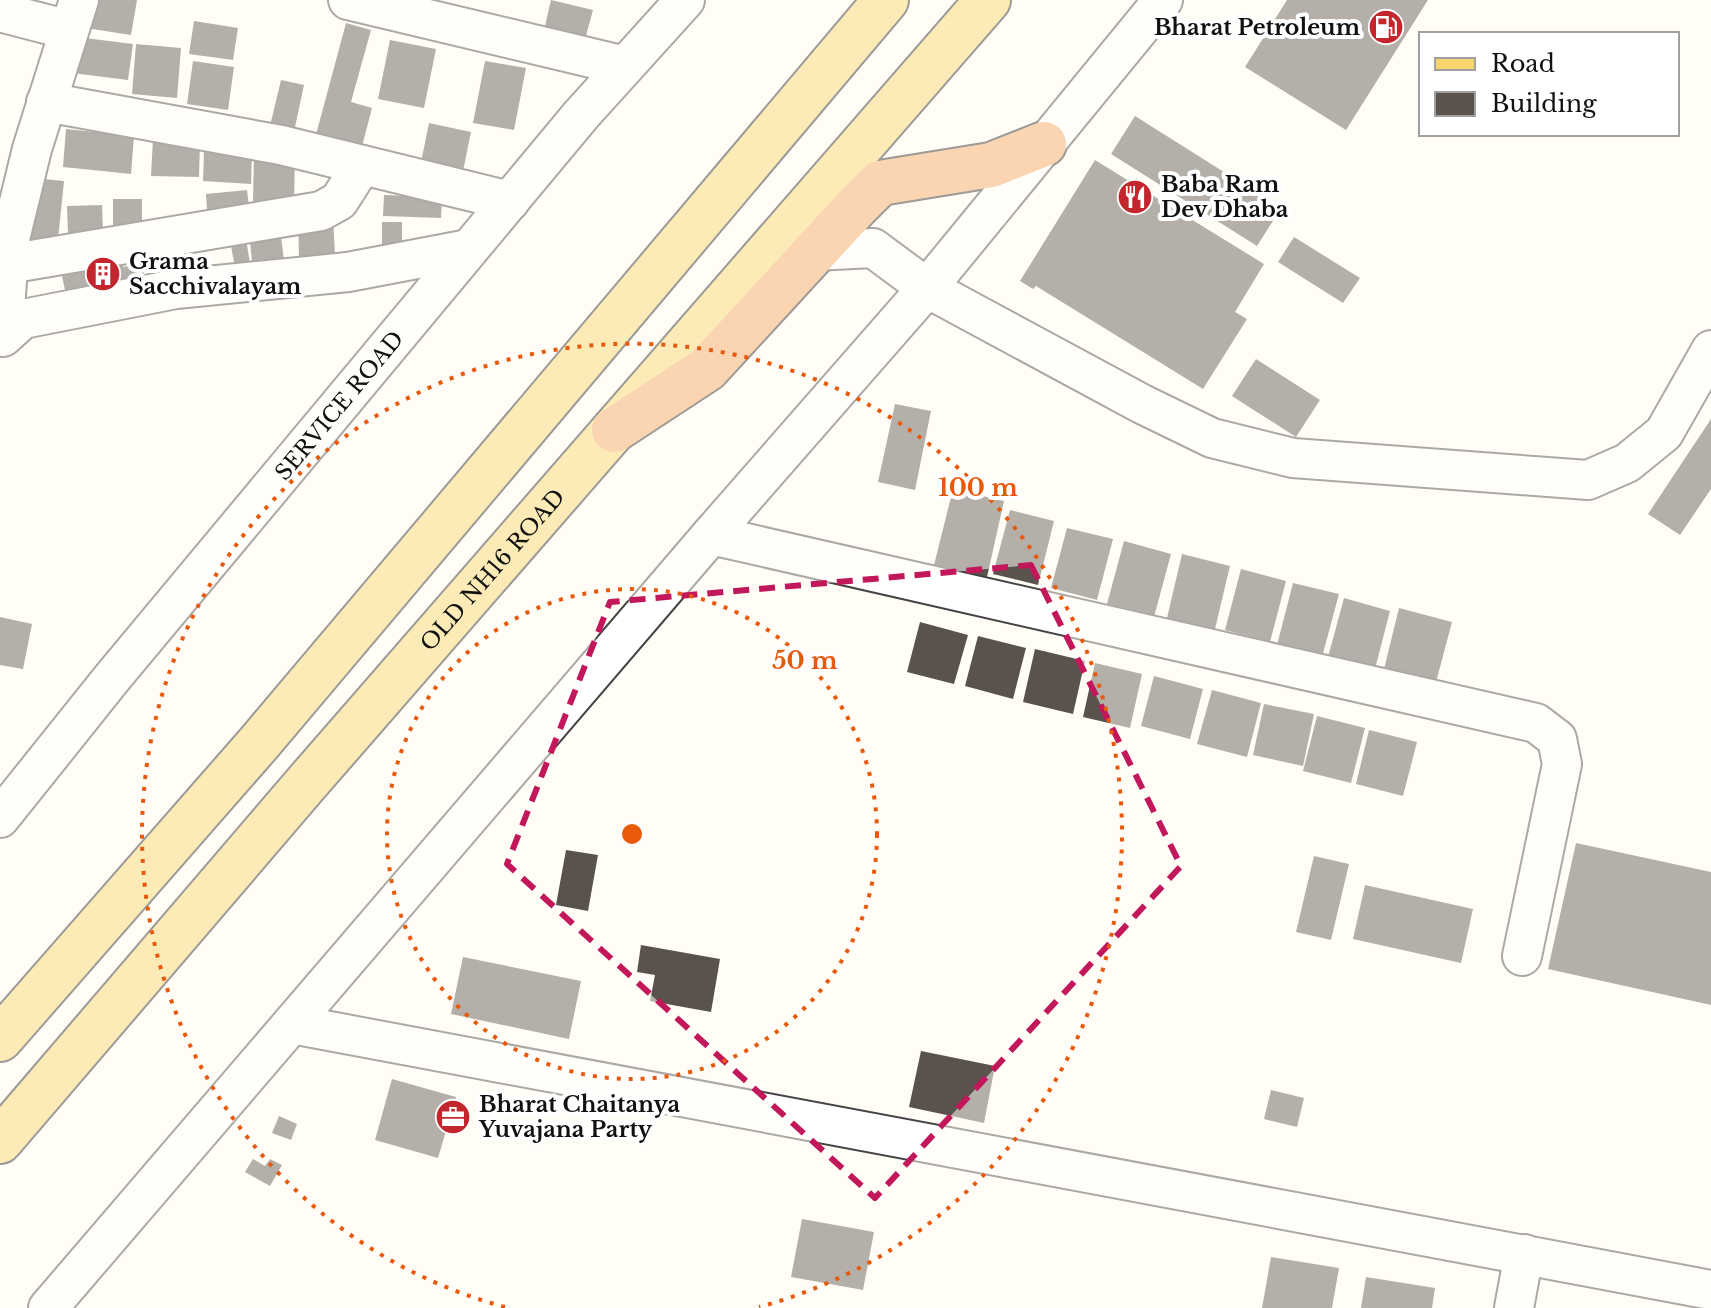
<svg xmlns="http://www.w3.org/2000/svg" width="1711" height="1308" viewBox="0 0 1711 1308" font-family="'Libre Baskerville',serif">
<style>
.building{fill:#5a524d}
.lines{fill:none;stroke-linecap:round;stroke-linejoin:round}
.minor-casing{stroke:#444;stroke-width:42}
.major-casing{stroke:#222;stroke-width:48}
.highway-casing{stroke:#222;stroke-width:48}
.minor{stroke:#fff;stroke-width:38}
.major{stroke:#f9d66b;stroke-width:44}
.highway{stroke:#f5a25d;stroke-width:44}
.marked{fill:none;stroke:#c2185b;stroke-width:6;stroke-dasharray:16 10;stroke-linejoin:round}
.ring{fill:none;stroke:#e8590c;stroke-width:4;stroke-dasharray:4 8}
.labels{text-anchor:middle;stroke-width:8;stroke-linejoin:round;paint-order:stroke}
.poi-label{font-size:22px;font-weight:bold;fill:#111;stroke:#fff;text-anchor:start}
.street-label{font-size:22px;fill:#111;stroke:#fff}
.centre{fill:#e8590c;stroke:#fff;stroke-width:4}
.ring-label{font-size:24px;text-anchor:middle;font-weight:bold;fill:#e8590c;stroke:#fff;stroke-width:8;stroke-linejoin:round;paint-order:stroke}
</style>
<rect width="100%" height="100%" fill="#fffdf5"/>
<path class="building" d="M90,0H137L131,35L86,28Z
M551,0L593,10L586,36L545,26Z
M1287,0H1428L1346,130L1245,67Z
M194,21L238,28L233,60L189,54Z
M346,23L371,30L351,102L372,108L360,154L314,142Z
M77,37L133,44L128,80L72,73Z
M390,40L436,49L424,108L378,99Z
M136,44L181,48L177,98L132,94Z
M193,61L234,67L228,110L187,104Z
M485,61L526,68L514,130L473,123Z
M281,80L304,85L294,132L270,126Z
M1135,116L1281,208L1257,246L1111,154Z
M429,123L471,132L461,181L419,172Z
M66,129L134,136L131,174L63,167Z
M153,138L200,140L199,177L151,176Z
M204,151L252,153L251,184L203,181Z
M254,152H295L294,203H253Z
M1095,160L1264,264L1235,312L1247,319L1203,389L1036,286L1033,289L1020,281Z
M33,178L64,181L57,249L26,246Z
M247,190L249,206L207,210L206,194Z
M384,195L442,197L441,218L383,216Z
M113,199H142V225H113Z
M102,205L103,233H68L67,206Z
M333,217L335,255L299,257L298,218Z
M382,222H402V246L382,245Z
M245,232L251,270L236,273L229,235Z
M281,237L285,268L253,272L250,241Z
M1294,237L1360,278L1343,303L1278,262Z
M120,254L123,267L142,262L145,280L68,304L60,267Z
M1256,359L1320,400L1296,437L1232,396Z
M895,404L931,411L915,490L878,482Z
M1711,419V489L1680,535L1648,514Z
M953,489L1004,501L987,577L934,565Z
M1010,510L1054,521L1038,585L993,574Z
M1067,528L1113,539L1097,600L1051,588Z
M1124,541L1171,554L1154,617L1107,604Z
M1182,554L1230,566L1215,629L1167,618Z
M1241,569L1286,581L1270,642L1225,630Z
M1293,583L1339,594L1322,657L1277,645Z
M1344,598L1390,611L1375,669L1328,657Z
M1399,608L1452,622L1435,686L1383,673Z
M0,617L32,624L23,669L0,665Z
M920,622L968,635L954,684L907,672Z
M978,636L1026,648L1013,699L965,686Z
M1035,649L1085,661L1073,714L1023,702Z
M1095,663L1142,674L1130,728L1083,717Z
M1154,676L1203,689L1190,739L1141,726Z
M1212,690L1261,703L1247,757L1197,744Z
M1264,704L1314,714L1303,766L1253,755Z
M1317,716L1365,728L1351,783L1303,771Z
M1369,730L1417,742L1403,796L1356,784Z
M1576,843L1711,872V1005L1548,969Z
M566,850L598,855L588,911L556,905Z
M1314,856L1349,864L1331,940L1296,932Z
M1365,885L1473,909L1461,963L1353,939Z
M641,945L720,959L711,1012L650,1001L655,975L637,972Z
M463,957L581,981L569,1039L451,1014Z
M921,1051L995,1066L984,1123L909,1107Z
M392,1079L456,1097L438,1158L375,1140Z
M1271,1090L1304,1098L1297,1127L1264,1119Z
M279,1116L297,1124L291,1140L272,1133Z
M253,1159L265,1166L270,1159L282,1165L270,1186L245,1172Z
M802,1219L874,1232L863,1290L791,1277Z
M1271,1257L1339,1268L1332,1308H1262Z
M1366,1277L1435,1288L1432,1308H1361Z"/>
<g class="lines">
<defs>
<g id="minor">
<path d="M79,0L32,149L10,239L3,337L23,319L176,289L348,272L469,249"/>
<path d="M348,0L625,66"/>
<path d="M0,12L69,30"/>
<path d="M46,102L281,145L510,201"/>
<path d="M815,251L873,248L927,288L1142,404L1212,438L1293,458L1588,480L1627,463L1664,433L1711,350"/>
<path d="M8,264L321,211L339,201L362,165"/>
<path d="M711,535L1536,723L1557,739L1562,764L1522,956"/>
<path id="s1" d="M0,818L112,678L581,115L685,0"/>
<path d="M292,1024L1711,1290"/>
<path d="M48,1308L711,535L927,288L1163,0"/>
<path d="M1514,1308L1524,1254"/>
</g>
<g id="major">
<path d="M0,1039L259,743L886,0"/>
<path id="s2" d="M0,1141L304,786L988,0"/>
</g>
<path id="highway" d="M614,430L707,369L856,207L880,183L991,165L1044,144"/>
</defs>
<use href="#minor" class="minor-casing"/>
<use href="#major" class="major-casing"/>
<use href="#highway" class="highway-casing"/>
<use href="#minor" class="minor"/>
<use href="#major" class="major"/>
<use href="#highway" class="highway"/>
</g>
<path d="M0 0H1711V1308H0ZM1031,565L1181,866L875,1198L507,864L610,602Z" fill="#fffdf5" fill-opacity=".55" fill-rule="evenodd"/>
<path class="marked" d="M1031,565L1181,866L875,1198L507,864L610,602Z"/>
<g class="ring">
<circle cx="632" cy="834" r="245"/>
<path d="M505 1307A490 490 0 1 1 759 1307"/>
</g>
<defs>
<symbol id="fuel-disc" viewBox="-11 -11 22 22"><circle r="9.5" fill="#c4262e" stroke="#fff"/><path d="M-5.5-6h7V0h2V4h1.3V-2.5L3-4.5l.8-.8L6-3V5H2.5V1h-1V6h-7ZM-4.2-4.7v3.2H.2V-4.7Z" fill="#fff"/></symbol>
<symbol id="restaurant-disc" viewBox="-11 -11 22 22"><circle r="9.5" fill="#c4262e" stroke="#fff"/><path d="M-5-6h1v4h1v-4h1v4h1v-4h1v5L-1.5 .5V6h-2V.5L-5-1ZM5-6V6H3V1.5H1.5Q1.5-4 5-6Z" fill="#fff"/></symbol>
<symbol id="building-disc" viewBox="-11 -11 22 22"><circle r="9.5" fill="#c4262e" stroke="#fff"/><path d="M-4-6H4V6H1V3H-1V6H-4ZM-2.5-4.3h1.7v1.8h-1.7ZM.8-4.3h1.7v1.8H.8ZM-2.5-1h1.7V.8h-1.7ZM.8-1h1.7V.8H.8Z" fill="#fff"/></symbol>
<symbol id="office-disc" viewBox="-11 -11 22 22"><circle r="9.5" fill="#c4262e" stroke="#fff"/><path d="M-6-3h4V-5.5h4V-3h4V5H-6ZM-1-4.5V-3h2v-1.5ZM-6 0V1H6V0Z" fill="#fff"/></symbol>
</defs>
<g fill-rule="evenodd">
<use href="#fuel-disc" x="1366" y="7" width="40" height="40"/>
<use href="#restaurant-disc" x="1115" y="177" width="40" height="40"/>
<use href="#building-disc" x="83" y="254" width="40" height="40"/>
<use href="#office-disc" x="433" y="1097" width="40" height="40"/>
</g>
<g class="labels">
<g class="poi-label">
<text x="1360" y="35" text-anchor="end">Bharat Petroleum</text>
<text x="1161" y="192">Baba Ram<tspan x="1161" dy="25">Dev Dhaba</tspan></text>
<text x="129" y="269">Grama<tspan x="129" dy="25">Sacchivalayam</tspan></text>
<text x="479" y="1112">Bharat Chaitanya<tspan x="479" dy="25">Yuvajana Party</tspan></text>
</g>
<g class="street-label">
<text dy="8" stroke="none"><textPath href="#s1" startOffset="534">SERVICE ROAD</textPath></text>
<text dy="8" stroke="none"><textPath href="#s2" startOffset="754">OLD NH16 ROAD</textPath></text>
</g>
</g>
<circle cx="632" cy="834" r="12" class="centre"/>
<g class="ring-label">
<text x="978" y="496">100 m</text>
<text x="805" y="669">50 m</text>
</g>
<rect x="1419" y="32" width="260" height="104" fill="#ffffff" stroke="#a0a0a0" stroke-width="2"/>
<rect x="1435" y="58" width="40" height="12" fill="#f9d66b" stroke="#a0a0a0" stroke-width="2"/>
<text x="1491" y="72" font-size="24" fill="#111111">Road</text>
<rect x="1435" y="92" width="40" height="24" fill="#5a524d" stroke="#a0a0a0" stroke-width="2"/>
<text x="1491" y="112" font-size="24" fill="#111111">Building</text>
</svg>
